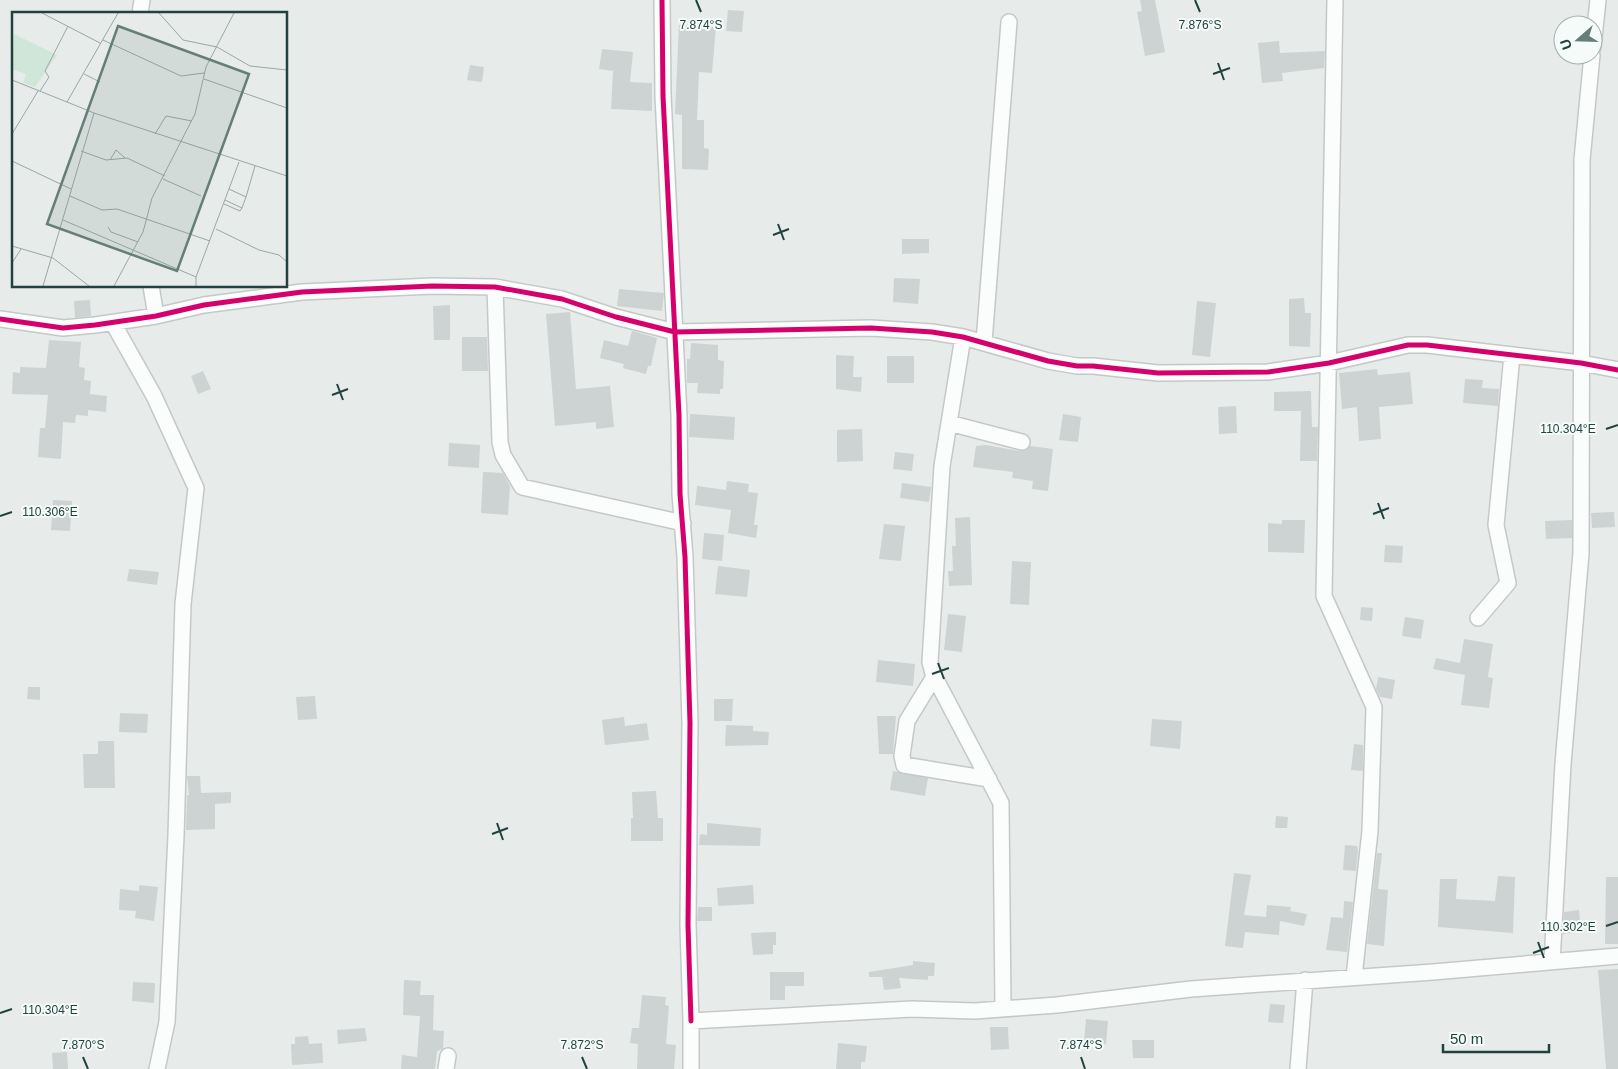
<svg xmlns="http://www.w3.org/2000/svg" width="1618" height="1069" viewBox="0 0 1618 1069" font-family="Arial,sans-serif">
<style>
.building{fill:#cdd3d2}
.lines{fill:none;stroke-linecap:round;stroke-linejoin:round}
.minor-casing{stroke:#c4c9c8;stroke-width:18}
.minor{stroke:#fbfcfc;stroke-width:15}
.cycleway-casing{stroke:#f5fbf9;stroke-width:8}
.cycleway{stroke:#d6006c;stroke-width:5}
.ticks{fill:none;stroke:#21423e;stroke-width:2}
.inset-road{fill:none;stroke:#98a8a5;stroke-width:1}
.view{fill:#667e7a;fill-opacity:0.15;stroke:#667e7a;stroke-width:2.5}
.inset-edge{fill:none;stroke:#21423e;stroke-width:2.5}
.ticks-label{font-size:12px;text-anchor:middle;fill:#21423e;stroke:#f5fbf9;stroke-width:4;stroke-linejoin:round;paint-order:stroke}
</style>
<rect width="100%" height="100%" fill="#e7ecea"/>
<path class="building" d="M1140,0H1155L1165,52L1145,56L1137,12L1142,11Z
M728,10L744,11L742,32L726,31Z
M679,25L716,27L712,73L699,72L697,120H704V148L709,149L708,170L682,169V115L675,114Z
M1279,41L1280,53L1325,51L1324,68L1282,73L1283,81L1262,83L1258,43Z
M602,49L633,52L630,82L652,83V111L611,109L613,71L599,69Z
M470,65L484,67L482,82L467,80Z
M902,239H929V253L902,254Z
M894,278L920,279L918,304L893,302Z
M619,289L664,293L662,311L617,306Z
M1304,298L1305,313H1311L1310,347L1289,346V299Z
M90,300L91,316L75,318L74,301Z
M1197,301L1216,303L1210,357L1192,355Z
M450,305V340H434L433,306Z
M570,312L576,389L610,386L614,427L596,429V422L555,426L546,314Z
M632,331L657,338L651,366H648L646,374L623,368L624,364L600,358L604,340L628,346Z
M462,337H487L488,371H462Z
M49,340L81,342L79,367L85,368L84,380L91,381L90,394L107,396L106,412L88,410V416L76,415L75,423L63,422L61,459L38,457L40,428H45L48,395L12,394L13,372L20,373V367L46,368Z
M691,343L718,345V360L724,361L723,389H720V394L697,393L698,383H687V359H690Z
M836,355L854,356L853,377H862L861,392L836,389Z
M887,356H914V383H887Z
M1377,369L1378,375L1410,372L1413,404L1379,407L1381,439L1359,441L1357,407L1342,409L1339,373Z
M203,371L211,389L198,394L191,376Z
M1465,379L1483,380L1482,388L1499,389L1498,406L1463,403Z
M1311,391L1312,427H1318L1317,461H1300L1301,411H1274V392Z
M1236,406L1237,433L1219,434L1218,407Z
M690,414L735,417L734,440L689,437Z
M1063,414L1081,417L1078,442L1059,440Z
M862,429L863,461L837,462V430Z
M449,443L480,445L479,468L448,466Z
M986,445L1020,451H1025L1030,446L1053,449L1048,491L1032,489L1033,481L1012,478L1013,472L973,467L976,446Z
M895,452L914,454L912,471L893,469Z
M483,472L503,473L510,486L508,515L481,513Z
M727,481L749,484L748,492L758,493L754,525H758L756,538L728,533L731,510L695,505L697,486L726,490Z
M902,483L931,487L929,502L900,498Z
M53,500L72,501L70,531L51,530Z
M1614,512L1615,527L1592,528L1591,513Z
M970,517L972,585L949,586L948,571H953L952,546H956L955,518Z
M1282,520H1305L1304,553L1268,552V523L1282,524Z
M1572,520V538L1546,539L1545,521Z
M884,524L905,526L901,561L879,559Z
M704,533L724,535L722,561L702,559Z
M1385,545L1403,546L1402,563L1384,562Z
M1012,561L1031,562L1029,605L1010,604Z
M718,566L750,570L747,597L715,594Z
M129,569L159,572L157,585L127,581Z
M1361,607L1373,608L1372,621L1360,620Z
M948,614L966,616L962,652L944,650Z
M1405,617L1424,620L1421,639L1402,636Z
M1464,639L1493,644L1488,677L1493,678L1489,708L1461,705L1465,675L1433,669L1436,658L1460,663Z
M878,660L915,664L913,686L876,682Z
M1378,677L1395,680L1392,699L1380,697L1376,689Z
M28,687H40V700L27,699Z
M315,696L317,719L298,720L296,697Z
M714,699H733L732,721H714Z
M120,713L148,714L147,733L119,732Z
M877,716H896L893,754H879Z
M624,717L625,726L647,723L649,740L605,745L602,720Z
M1152,719L1182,721L1180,749L1150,746Z
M726,725L753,726V731L769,732L768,745L725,746Z
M98,741H114L115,788H84L83,754H98Z
M1354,744L1363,745V771L1351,770Z
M893,771L928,778L925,796L890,790Z
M187,776H200L201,793L231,792V803L215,804V829L186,830L187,795H189Z
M656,791L658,818H663V841H631V818H633L632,792Z
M1276,816L1288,817L1287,828H1275Z
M707,823L761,828L760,846L699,845L700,834L707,835Z
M1345,845L1357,846L1358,850L1356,871L1343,870Z
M1377,853H1382L1378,889L1388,890L1384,946L1367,944Z
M1234,873L1251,875L1244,915L1266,917L1267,905L1291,907L1290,911L1307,914L1304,926L1280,921L1279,935L1245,932L1243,948L1225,946Z
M1498,876L1515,877L1513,933L1438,927L1440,879H1457L1456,899L1495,901Z
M1606,877H1618V944H1605Z
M139,885L158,887L154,921L135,918L136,911L119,910L120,889L139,891Z
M753,885L754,904L718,906L717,888Z
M1344,901L1353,902L1347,952L1326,950L1331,917L1343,918Z
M698,907H712V921H697Z
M1579,910L1581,932L1563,934L1564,912Z
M776,932V945H773V954L753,955L751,933Z
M913,961L935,963L934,976H928V980L899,978L901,988L884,990L882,977H869V972L913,965Z
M1618,969V1069H1606L1598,970Z
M770,972H804V986H785V1000H770Z
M404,980L421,981L420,995H434L433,1030L444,1031L443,1049L437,1051L435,1069H401L402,1055L417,1057L420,1016L403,1015Z
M133,982L155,983L154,1003L132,1001Z
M642,995L666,997L665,1005L669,1006L666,1044L676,1045L674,1069H637L638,1044L630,1043L632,1028H639Z
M1270,1004L1285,1005L1283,1023L1268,1022Z
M1086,1019L1108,1021L1106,1044L1084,1042Z
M990,1027H1008L1009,1049L991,1050Z
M365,1028L367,1041L338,1044L337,1030Z
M308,1036L309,1044L322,1043L323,1063L292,1065L291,1044H295V1037Z
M1132,1040H1154V1058H1133Z
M838,1043L867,1046L865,1062H861V1069H836Z
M67,1052L68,1069H53L52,1053Z"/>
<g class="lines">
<defs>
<path id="minor" d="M662,0L663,96L679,415L680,494L685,557L690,723L688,925L691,1021
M1335,0L1324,596L1374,707L1370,831L1354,977
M140,14L142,0
M1593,47L1598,0
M151,286L156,316
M495,287L500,442L503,455L522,487L683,523
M0,319L63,328L95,325L156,316L204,305L302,292L432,286L495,287L562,299L616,317L675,332L871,328L932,332L963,337L1048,361L1077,366H1093L1158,373L1268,372L1329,363L1408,345H1427L1581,363L1618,370
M113,323L154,396L196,488L183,604L176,836L167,1022L157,1069
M963,337L942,466L930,662L933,674L1001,803L1003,1009
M984,342L1009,22
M949,423L1022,442
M1478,618L1508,583L1496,525L1512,355
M934,677L907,721L902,756L904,765L989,779
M1552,962L1563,764L1581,553L1582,160L1592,55
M446,1069L448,1056
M691,1069V1021L912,1009L975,1011L1057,1005L1191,989L1433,972L1618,956
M1298,1069L1305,980"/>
</defs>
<use href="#minor" class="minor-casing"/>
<use href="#minor" class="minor"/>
<defs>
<path id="cycleway" d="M662,0L663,96L679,415L680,494L685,557L690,723L688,925L691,1021
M0,319L63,328L95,325L156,316L204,305L302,292L432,286L495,287L562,299L616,317L675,332L871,328L932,332L963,337L1048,361L1077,366H1093L1158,373L1268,372L1329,363L1408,345H1427L1581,363L1618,370"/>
</defs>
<use href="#cycleway" class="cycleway-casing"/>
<use href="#cycleway" class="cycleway"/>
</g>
<path class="ticks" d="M696,0L701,12M1195,0L1200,12M1218,63L1224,80M1213,74L1230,68M778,224L784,240M773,235L789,229M337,384L343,400M332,395L348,389M1606,429L1618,425M1378,503L1384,519M1373,514L1389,508M0,516L12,512M938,663L944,679M932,674L949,668M497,823L503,840M492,834L508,828M1606,926L1618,922M1538,942L1544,958M1533,953L1549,947M0,1013L12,1009M83,1057L88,1069M582,1057L587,1069M1081,1057L1085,1069"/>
<g transform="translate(12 12)">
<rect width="275" height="275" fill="#e7ecea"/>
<path d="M2,22L45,43L23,75L11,71L14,62L2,58L0,62Z" fill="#cfe6d9"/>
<path class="inset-road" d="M30,1L88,31M147,1L171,28L205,35L238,54L275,58M91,28L169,64L192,61M72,62L88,70M192,67L275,96M0,68L55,90M28,79L37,65L33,59L56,14M82,101L275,164M0,122L26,79M143,122L154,104L180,109M69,139L94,148L115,146L153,164M98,148L104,138L113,146M0,149L59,177M151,167L189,184M217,177L234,185L243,154M58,184L90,198L105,197L198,229M213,188L230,196L234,185M212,192L228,199L230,196M51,208L184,265V274M96,215L99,220L126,230M204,217L247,238L267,243L275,250M0,234L41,246L77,274M0,251L9,237M184,265L227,150M31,274L82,101L55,90L106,1M102,274L131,220L140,186L183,102L194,55L222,1"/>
<path class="view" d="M106,14L237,62L165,259L35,212Z"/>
<rect width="275" height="275" class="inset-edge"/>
</g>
<g class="ticks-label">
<text x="701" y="29">7.874°S</text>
<text x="1200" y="29">7.876°S</text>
<text x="1568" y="433">110.304°E</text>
<text x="50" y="516">110.306°E</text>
<text x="1568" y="931">110.302°E</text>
<text x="50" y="1014">110.304°E</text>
<text x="83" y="1049">7.870°S</text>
<text x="582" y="1049">7.872°S</text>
<text x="1081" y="1049">7.874°S</text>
</g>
<g transform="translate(1578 40) rotate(250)"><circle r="24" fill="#f5fbf9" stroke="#a0b1ae"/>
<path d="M0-4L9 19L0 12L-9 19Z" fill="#667e7a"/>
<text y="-8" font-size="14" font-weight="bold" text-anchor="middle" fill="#21423e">U</text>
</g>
<path d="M1443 1044v8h106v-8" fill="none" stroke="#21423e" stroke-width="2.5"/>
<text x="1450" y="1044" font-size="15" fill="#21423e" stroke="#f5fbf9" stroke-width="4" paint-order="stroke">50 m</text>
</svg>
